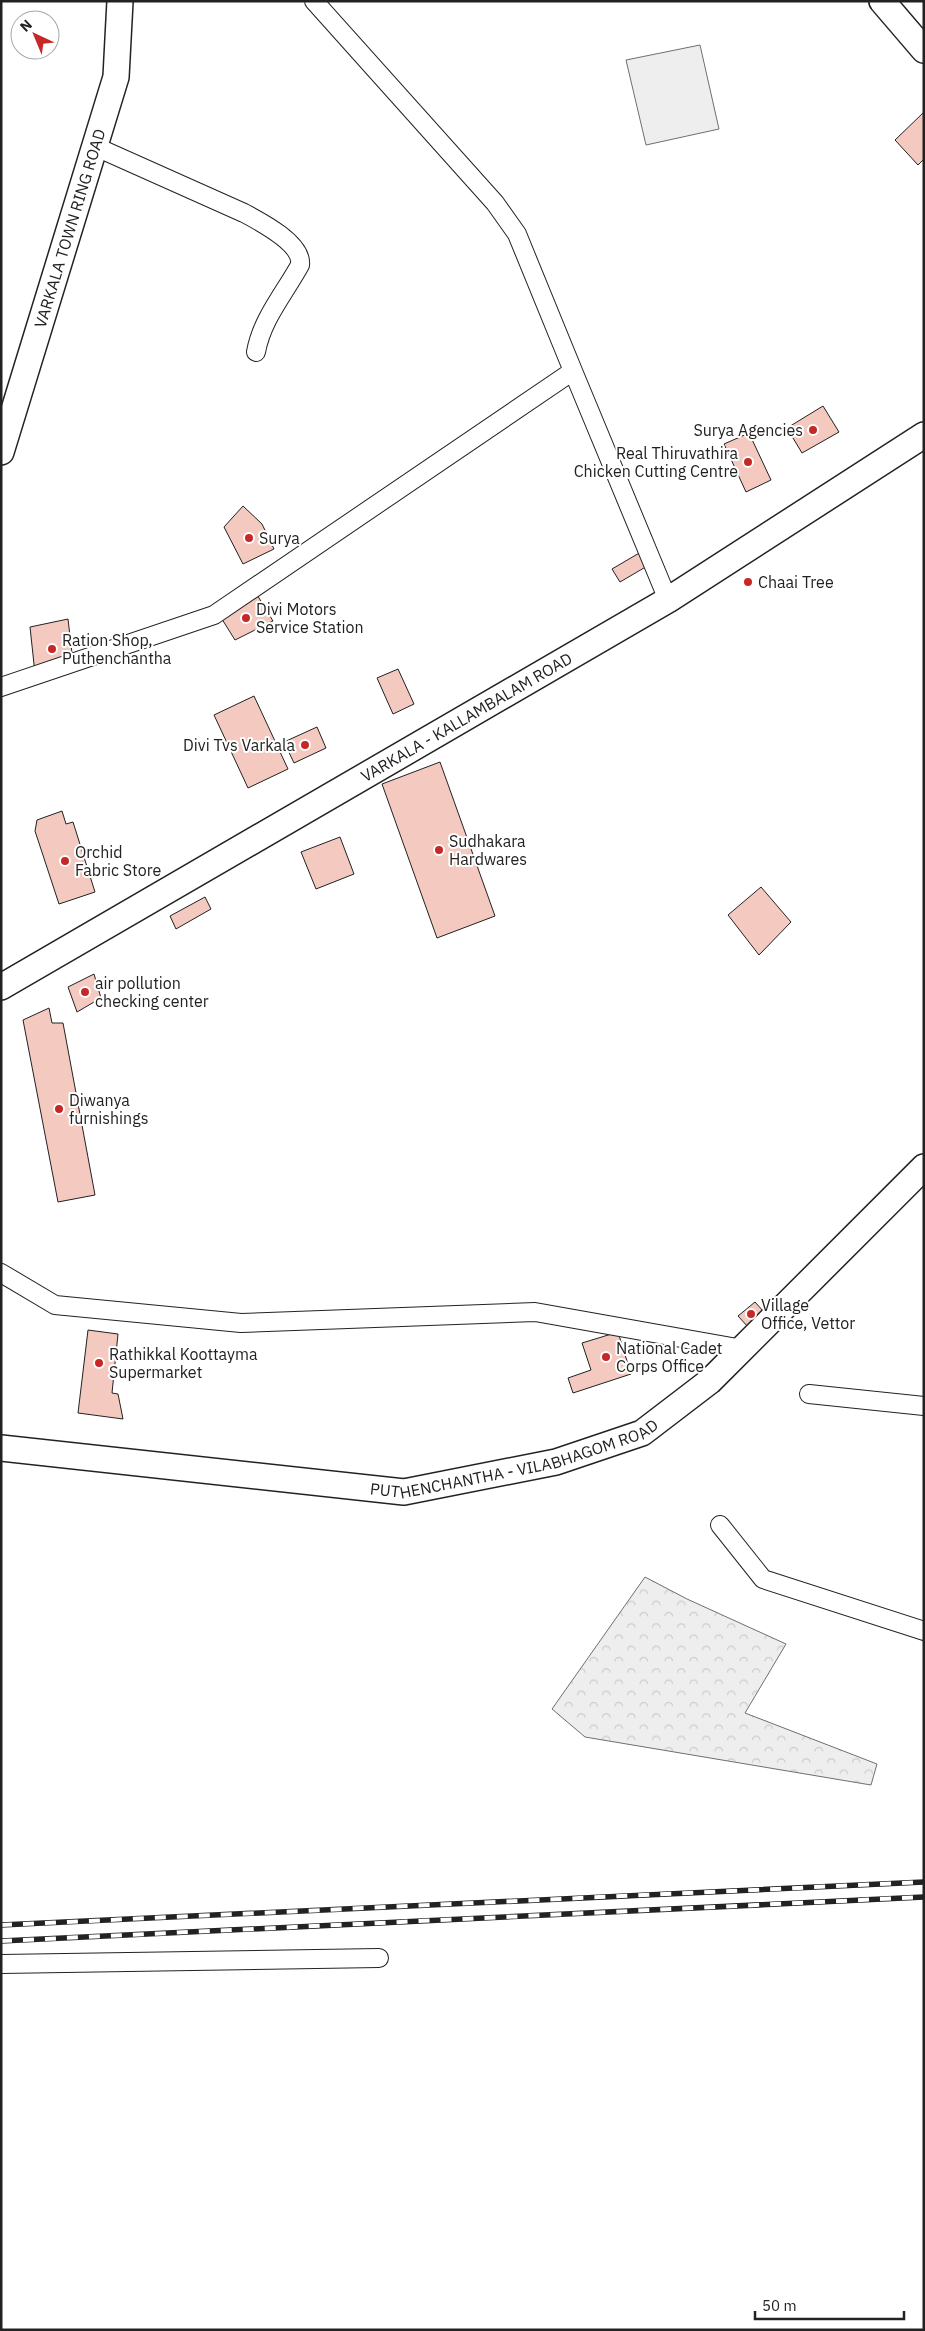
<svg xmlns="http://www.w3.org/2000/svg" width="925" height="2331" viewBox="0 0 925 2331" font-family="'IBM Plex Sans',sans-serif">
<style>
.grass{fill:#eee;stroke:#6f6f6f}
.park{fill:url(#park-crowns);stroke:#6f6f6f}
.building{fill:#f3c9c0;stroke:#222}
.lines{fill:none;stroke-linecap:round;stroke-linejoin:round}
.minor-casing{stroke:#222;stroke-width:20}
.secondary-casing{stroke:#222;stroke-width:28}
.minor{stroke:#fff;stroke-width:18}
.secondary{stroke:#fff;stroke-width:25}
.rail-casing{stroke:#222;stroke-width:5.5}
.rail{stroke:#fff;stroke-width:4;stroke-dasharray:11;stroke-linecap:butt}
.poi-dot{fill:#c62828;stroke:#fff;stroke-width:2}
.labels{text-anchor:middle;stroke-width:4;stroke-linejoin:round;paint-order:stroke}
.street-label{font-size:16px;fill:#222;stroke:#fff}
.poi-label{font-size:16px;fill:#222;stroke:#fff;text-anchor:start}
</style>
<defs>
<pattern id="park-crowns" width="20" height="18" patternUnits="userSpaceOnUse" patternTransform="scale(1.25)"><rect width="20" height="18" fill="#eee"/><path d="M2 6a3 3 0 1 1 6 0M12 15a3 3 0 1 1 6 0" fill="none" stroke="#ccc"/></pattern>
</defs>
<rect width="100%" height="100%" fill="#fff"/>
<path class="grass" d="M700,45L719,129L646,145L626,60Z"/>
<path class="park" d="M645,1577L687,1599L786,1644L745,1713L877,1764L871,1785L585,1737L552,1709Z"/>
<path class="building" d="M924,112V159L918,165L895,140Z
M823,406L839,432L802,453L787,428Z
M749,433L771,480L746,492L724,444Z
M243,506L262,524L274,549L243,564L224,527Z
M641,552L649,565L620,582L612,569Z
M256,593L273,621L235,640L220,616Z
M68,619L74,670L36,683L30,627Z
M398,669L414,704L393,714L377,678Z
M254,696L288,769L248,788L214,715Z
M317,727L326,748L294,763L284,742Z
M440,762L495,916L437,938L382,784Z
M62,811L66,824L73,822L95,892L59,904L35,831L37,820Z
M340,837L354,874L316,889L301,852Z
M761,887L791,922L759,955L728,915Z
M205,897L211,909L176,929L170,916Z
M94,974L101,998L77,1012L68,987Z
M49,1008L52,1023H63L95,1195L58,1202L23,1020Z
M755,1302L764,1312L748,1327L738,1316Z
M88,1330L118,1334L112,1393L118,1394L123,1419L78,1413Z
M618,1332L631,1374L573,1393L568,1378L591,1370L582,1343Z"/>
<g class="lines">
<defs>
<path id="minor" d="M314,1L495,203L517,234L573,371
M94,146L244,213C261,222 303,244 300,265C284,294 262,319 256,352
M1,687L214,615L573,371L668,600
M1,1273L55,1305L241,1323L535,1312L743,1349
M809,1394L924,1406
M720,1525L763,1579L924,1631
M1,1964L379,1958"/>
<g id="secondary">
<path d="M882,1L924,50"/>
<path id="s1" d="M1,452L116,77L120,1"/>
<path id="s2" d="M1,987L668,600L924,435"/>
<path id="s3" d="M1,1448L404,1492L556,1462L642,1433L710,1381L924,1167"/>
</g>
</defs>
<use href="#minor" class="minor-casing"/>
<use href="#secondary" class="secondary-casing"/>
<use href="#minor" class="minor"/>
<use href="#secondary" class="secondary"/>
<defs>
<path id="rail" d="M1,1925L924,1882
M1,1941L924,1897"/>
</defs>
<use href="#rail" class="rail-casing"/>
<use href="#rail" class="rail"/>
</g>
<g class="poi-dot">
<circle cx="813" cy="430" r="5"/>
<circle cx="748" cy="462" r="5"/>
<circle cx="249" cy="538" r="5"/>
<circle cx="748" cy="582" r="5"/>
<circle cx="246" cy="618" r="5"/>
<circle cx="52" cy="649" r="5"/>
<circle cx="305" cy="745" r="5"/>
<circle cx="439" cy="850" r="5"/>
<circle cx="65" cy="861" r="5"/>
<circle cx="85" cy="992" r="5"/>
<circle cx="59" cy="1109" r="5"/>
<circle cx="751" cy="1314" r="5"/>
<circle cx="606" cy="1357" r="5"/>
<circle cx="99" cy="1363" r="5"/>
</g>
<g class="labels">
<g class="street-label">
<text dy="6" stroke="none"><textPath href="#s1" startOffset="234">VARKALA TOWN RING ROAD</textPath></text>
<text dy="6" stroke="none"><textPath href="#s2" startOffset="538">VARKALA - KALLAMBALAM ROAD</textPath></text>
<text dy="6" stroke="none"><textPath href="#s3" startOffset="520">PUTHENCHANTHA - VILABHAGOM ROAD</textPath></text>
</g>
<g class="poi-label">
<text x="803" y="436" text-anchor="end">Surya Agencies</text>
<text x="738" y="459" text-anchor="end">Real Thiruvathira<tspan x="738" dy="18">Chicken Cutting Centre</tspan></text>
<text x="259" y="544">Surya</text>
<text x="758" y="588">Chaai Tree</text>
<text x="256" y="615">Divi Motors<tspan x="256" dy="18">Service Station</tspan></text>
<text x="62" y="646">Ration Shop,<tspan x="62" dy="18">Puthenchantha</tspan></text>
<text x="295" y="751" text-anchor="end">Divi Tvs Varkala</text>
<text x="449" y="847">Sudhakara<tspan x="449" dy="18">Hardwares</tspan></text>
<text x="75" y="858">Orchid<tspan x="75" dy="18">Fabric Store</tspan></text>
<text x="95" y="989">air pollution<tspan x="95" dy="18">checking center</tspan></text>
<text x="69" y="1106">Diwanya<tspan x="69" dy="18">furnishings</tspan></text>
<text x="761" y="1311">Village<tspan x="761" dy="18">Office, Vettor</tspan></text>
<text x="616" y="1354">National Cadet<tspan x="616" dy="18">Corps Office</tspan></text>
<text x="109" y="1360">Rathikkal Koottayma<tspan x="109" dy="18">Supermarket</tspan></text>
</g>
</g>
<rect width="925" height="2331" fill="none" stroke="#222222" stroke-width="5"/>
<g transform="translate(35 35) rotate(316)"><circle r="24" fill="#ffffff" stroke="#a7a7a7"/>
<path d="M0-4L9 19L0 12L-9 19Z" fill="#c62828"/>
<text y="-8" font-size="14" font-weight="bold" text-anchor="middle" fill="#222222">N</text>
</g>
<path d="M755 2311v8h149v-8" fill="none" stroke="#222222" stroke-width="2.5"/>
<text x="762" y="2311" font-size="15" fill="#222222" stroke="#ffffff" stroke-width="4" paint-order="stroke">50 m</text>
</svg>
